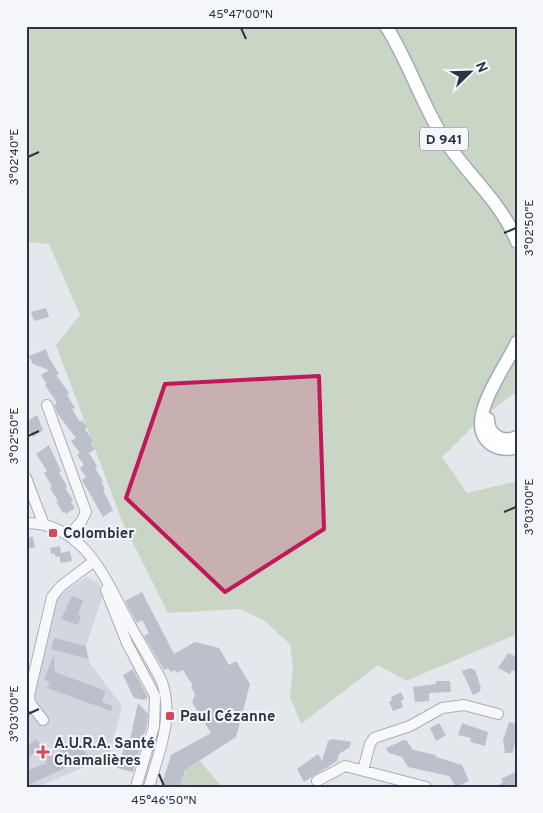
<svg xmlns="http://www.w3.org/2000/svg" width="543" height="813" viewBox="0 0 543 813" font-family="Overpass,sans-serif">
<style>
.built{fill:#d2d6de}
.green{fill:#c9d6c5}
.building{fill:#bbc0ca}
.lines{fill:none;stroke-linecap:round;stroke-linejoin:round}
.minor-casing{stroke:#a9aeb7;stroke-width:12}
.major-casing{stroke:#a3abb8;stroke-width:15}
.minor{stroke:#f7f8fa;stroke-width:10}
.major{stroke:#fff;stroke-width:12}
.marked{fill:#c2185b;fill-opacity:0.2;stroke:#c2185b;stroke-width:4;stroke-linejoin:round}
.ticks{fill:none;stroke:#2b3445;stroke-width:2}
.poi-dot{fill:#d1495b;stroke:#f4f6f9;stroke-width:2}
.labels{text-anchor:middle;stroke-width:4;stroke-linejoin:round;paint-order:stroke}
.shield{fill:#f4f6f9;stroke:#676e7b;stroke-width:1}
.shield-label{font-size:14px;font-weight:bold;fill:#2b3445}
.poi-label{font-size:15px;font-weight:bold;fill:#2b3445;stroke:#f4f6f9;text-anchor:start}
.neatline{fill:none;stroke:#2b3445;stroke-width:2}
.ticks-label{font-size:12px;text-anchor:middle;fill:#2b3445}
</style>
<rect width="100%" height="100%" fill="#e4e7ec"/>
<path class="built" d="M86,577L98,582L103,594L86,646L90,664L122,706L109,757L37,787H26V674L39,677L52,614L60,595Z"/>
<path class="green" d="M26,26H517V405L514,393L474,425L442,457L467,493L517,481V634L406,681L378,665L301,724L290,697L293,669L290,644L265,621L240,609L168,613L122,521L56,345L80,315L49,244L26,242Z
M200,761L222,787H180L186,769Z"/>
<path class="building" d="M46,308L49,317L34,321L31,312Z
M46,349L49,358L59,374L56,375L69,393L67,395L75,408L72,409L80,422L82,420L87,427L85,429L93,441L91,443L95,449L89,453L97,466L95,468L103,481L101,482L105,489L103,490L113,510L103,517L82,480L86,477L80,468L84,465L77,455L80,453L71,441L76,438L57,413L54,405L57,403L45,385L47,384L41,375L49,370L33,364L29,356Z
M37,415L43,430L33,437L26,427V422Z
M49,445L61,471L59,473L67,486L65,488L73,500L71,502L75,508L66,514L65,512L63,513L56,502L58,501L50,488L52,486L44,473L47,471L36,454Z
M33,537L35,547L26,549V538Z
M60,546L61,553L70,551L72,561L61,563L59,556L56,557L54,553L51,554L50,548Z
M142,592L174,654L195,642L219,648L229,665L236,661L250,684L236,737L185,770L180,787H161L171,755L211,733L192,702L195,694L191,687L193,686L183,670L177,673L175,670L171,672L168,668L164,670L144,636L149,633L142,620L137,623L125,601Z
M72,596L83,600L78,615L81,616L78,625L61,619Z
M54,638L86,646L88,659L51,649Z
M54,653L55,672L106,691L102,702L113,706L111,711L47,688L50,682L44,680Z
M508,653L517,657V672L512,670L510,674L498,668Z
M470,668L475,670L481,688L479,692L473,695L462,671Z
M133,669L148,698L144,700L134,698L123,675Z
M436,681H450L451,692L429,693V701L415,702L413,687L436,684Z
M401,692L404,699L401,701L403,707L393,711L389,702L392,700L391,697Z
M138,703L148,714L147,725L133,772L117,768L124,748L128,749Z
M509,722L517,724V730L513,753H505L503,740Z
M439,723L446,735L436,741L430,728Z
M462,723L488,732L485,746L470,742L471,738L458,735Z
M36,739L53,757L75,739L89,757L26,786V771L47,763L37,751L26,759V747Z
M332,739L351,742L350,747L339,754L337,761L304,782L297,769L318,754L322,761L328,741Z
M404,740L407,741L413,750L436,755V757L462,765L469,781L456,787L449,776L408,767L402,757L389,753L386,748Z
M515,772L517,787H495L503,782L501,779Z"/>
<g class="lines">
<defs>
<path id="minor" d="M47,405L86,512L81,522L69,535
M26,478L44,525
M26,523C84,523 105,578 128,621C139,642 152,661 162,682C174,718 159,752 149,787
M106,590L127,643L155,696L154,726L136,787
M43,720L30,703L29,695L52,597L61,586L93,562
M363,770L370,744L374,738L410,726L442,708L464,705L498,714
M317,781L345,766L426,787"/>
<path id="major" d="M386,26C409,62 421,103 444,139C467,175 501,201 517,242
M517,342C507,366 461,423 491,444C498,449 508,450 517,447
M488,419C488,435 502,444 517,437"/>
</defs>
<use href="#minor" class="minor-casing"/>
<use href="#major" class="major-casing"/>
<use href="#minor" class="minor"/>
<use href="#major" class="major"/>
</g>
<path class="marked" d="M319,376L324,529L225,592L126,498L165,384Z"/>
<path class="ticks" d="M241,28L246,39M28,157L39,152M504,233L516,228M28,436L39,431M504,512L516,507M28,714L39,709M159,774L164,786"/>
<g class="poi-dot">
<rect x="48" y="528" width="10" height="10" rx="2.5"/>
<rect x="165" y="711" width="10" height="10" rx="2.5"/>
<path d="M40.5 744.5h5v5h5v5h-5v5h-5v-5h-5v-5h5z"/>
</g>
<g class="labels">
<rect class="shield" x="420" y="127.5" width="48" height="23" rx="4"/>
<g class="shield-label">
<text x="444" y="144">D 941</text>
</g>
<g class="poi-label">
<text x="63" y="538">Colombier</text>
<text x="180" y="721">Paul Cézanne</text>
<text x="54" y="748">A.U.R.A. Santé<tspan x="54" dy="17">Chamalières</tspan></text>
</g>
</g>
<rect width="543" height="813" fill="none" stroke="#f4f6f9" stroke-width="55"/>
<g transform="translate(470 72) rotate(67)" stroke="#f4f6f9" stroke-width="4" paint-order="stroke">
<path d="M0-4L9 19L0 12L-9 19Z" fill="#2b3445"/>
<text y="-8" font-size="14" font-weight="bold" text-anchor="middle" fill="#2b3445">N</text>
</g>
<rect x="28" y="28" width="488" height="758" class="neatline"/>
<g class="ticks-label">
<text x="241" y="18">45°47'00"N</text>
<text transform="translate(14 157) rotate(-90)" y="4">3°02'40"E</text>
<text transform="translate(529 228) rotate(-90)" y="4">3°02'50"E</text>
<text transform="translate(14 436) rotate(-90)" y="4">3°02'50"E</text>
<text transform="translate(529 507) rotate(-90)" y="4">3°03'00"E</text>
<text transform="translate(14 714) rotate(-90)" y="4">3°03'00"E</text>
<text x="164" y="804">45°46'50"N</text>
</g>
</svg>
